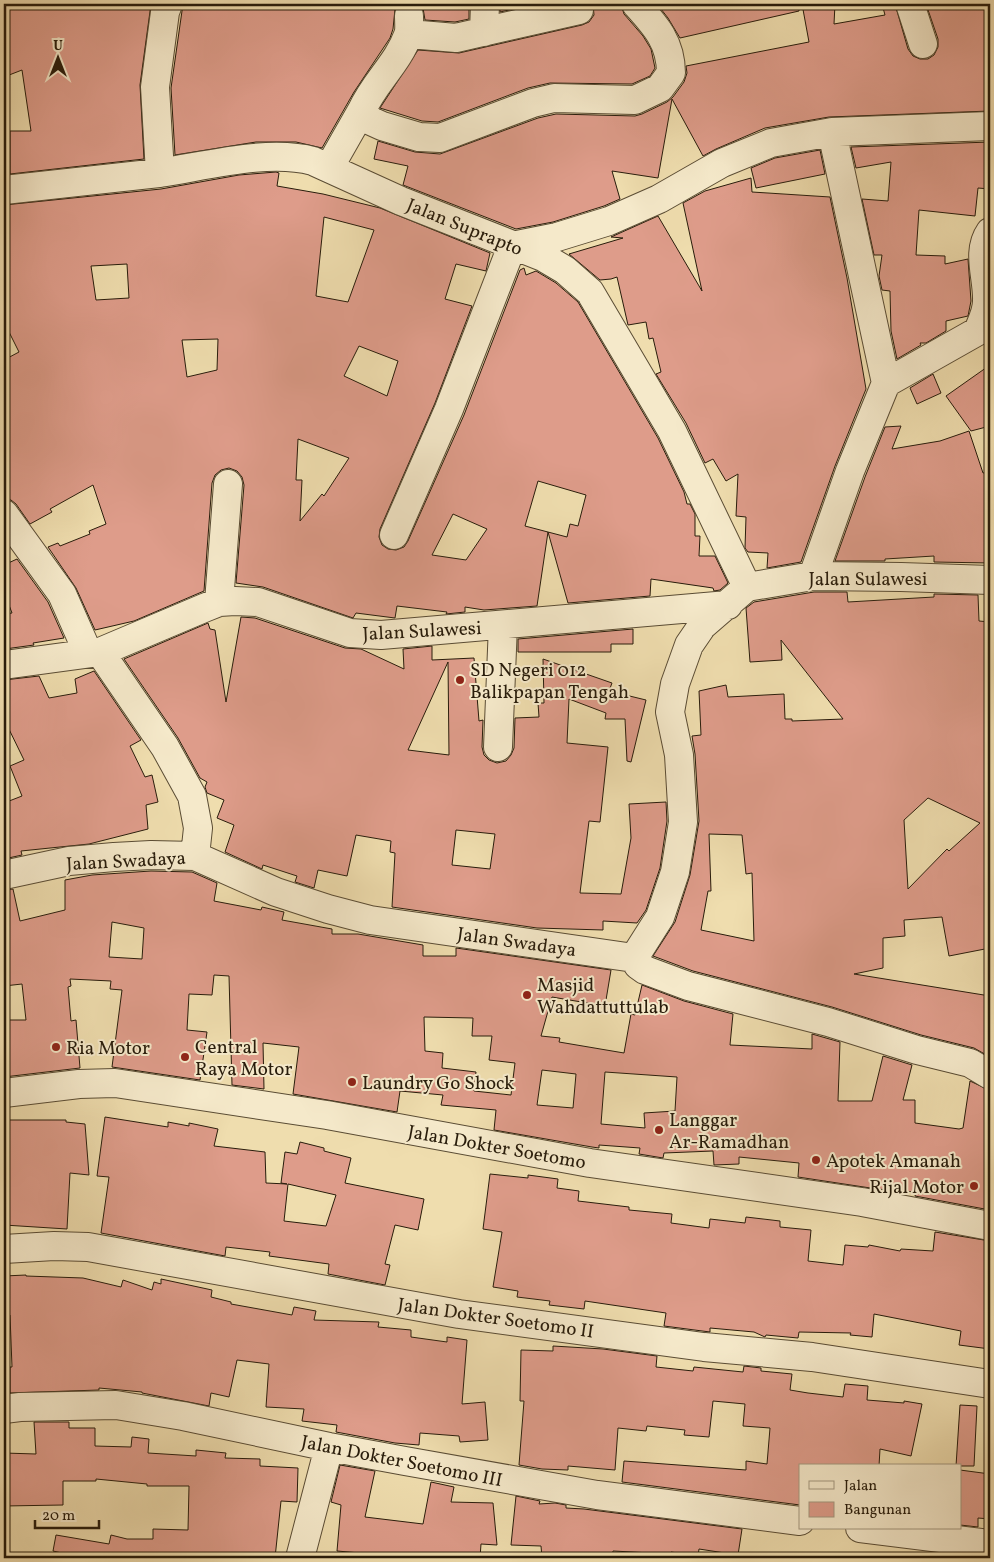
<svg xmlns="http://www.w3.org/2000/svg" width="994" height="1562" viewBox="0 0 994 1562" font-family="Vollkorn,serif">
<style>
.building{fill:#de9c8a;stroke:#281c0b;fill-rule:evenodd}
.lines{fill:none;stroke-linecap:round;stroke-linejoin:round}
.minor-casing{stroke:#5a4c34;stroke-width:30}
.minor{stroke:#f5e9ca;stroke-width:28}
.poi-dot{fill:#8f2418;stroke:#f5e9ca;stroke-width:2}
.labels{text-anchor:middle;stroke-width:4;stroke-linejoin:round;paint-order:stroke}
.street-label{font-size:19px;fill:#281c0b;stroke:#f5e9ca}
.poi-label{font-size:19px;fill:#281c0b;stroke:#f5e9ca;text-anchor:start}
</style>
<rect width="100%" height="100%" fill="#efddae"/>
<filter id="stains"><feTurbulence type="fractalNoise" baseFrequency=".004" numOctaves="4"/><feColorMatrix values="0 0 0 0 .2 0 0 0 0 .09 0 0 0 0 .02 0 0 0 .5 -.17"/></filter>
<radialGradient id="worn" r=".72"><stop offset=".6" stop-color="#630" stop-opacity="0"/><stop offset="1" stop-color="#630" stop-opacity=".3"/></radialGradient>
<path class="building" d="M4,4H151L140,85L144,159L10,174V131H31L22,70L4,77Z
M183,4H400L395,9L393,29L390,38L354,92L322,148L296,142H256L175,155L171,88Z
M418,4H469V19L455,22L425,20L423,8Z
M500,4H536L500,12Z
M593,4H621L624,14L643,36L651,49L655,68L650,76L632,84L550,83L528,88L438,122L422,121L380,108L418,50L459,53L582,25L589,22L594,15Z
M657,4H799V11L680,38L668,18Z
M802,4H835L834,24L885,15L882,4H895L908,49L913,56L920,59H928L934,55L938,47V39L926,4H990V111L829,117L765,128L716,149L703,156L672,99L658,178L612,171L620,199L604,206L553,222L516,229L403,185L408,166L374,159L378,141L415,152L440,154L538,118L556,114L635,116L642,114L667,102L673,97L684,82L687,73L686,66L809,42Z
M990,142V189L978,188L975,216L919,210L916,255L945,256V264L968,259L971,301L968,316L946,321V331L926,343H920L921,345L897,359L891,331L890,291L882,290L879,276L882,255H874L862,199L888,201L891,162L856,168L851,147Z
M820,150L825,174L756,188L751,168L775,158Z
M276,172L279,173L277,186L323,194L380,208L490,253L486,271L456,264L445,299L472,306L435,403L380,529L379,537L382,545L388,549L396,550L404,547L408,541L464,415L520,270L524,268L526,275L536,271L556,283L578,302L658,438L684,492L687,504H690L695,514V536H700L699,556H715L728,583L720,590L714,591L713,588L651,579L650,596L568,603L548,532L537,606L484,610L465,607V612L446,614L447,612L397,606L395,618L356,613L353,618L263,587L236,583L244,485L242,477L237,471L229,468L221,470L215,475L212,483L204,591L134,621L95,630L76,588L48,547L58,543L60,546L90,534L89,531L106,524L93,485L50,509L52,512L30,524L16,504L11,500L4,499V360L19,352L4,322V205L161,189L239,175ZM324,217L374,230L348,302L316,296ZM127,264L129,298L96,300L91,266ZM218,339L217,370L187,377L182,340ZM359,346L398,361L387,396L344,376ZM298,439L349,458L324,496L322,494L300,521L302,480H296ZM538,481L586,495L578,526L570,524L567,537L525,526ZM453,514L487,529L466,560L432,555Z
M751,178L752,192L830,197L847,278L866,389L835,466L801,562L767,568L768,553L748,552L745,548L746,517L736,516L738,474L726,481L713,459L705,463L686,423L656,374L661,372L653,338L649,339L646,322L628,325L617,277L611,279L600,280L569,254L623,238L611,237L658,216L702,291L683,203L705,191Z
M990,365V426L971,431L946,396Z
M933,374L941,393L917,404L910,388Z
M901,426L892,449L940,441L969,431L983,473L990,472V563L934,562V556L885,559V561H835L865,477L885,427Z
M17,559L48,602L64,638L33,643L34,645L5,649L4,614L12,613L4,592V565Z
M814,592H847L848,602L934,597V594L978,595L979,621L990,622V948L949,956L942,917L904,920L905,936L883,938V968L854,974L990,996V1057L974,1048L921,1035L832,1007L693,971L653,956L675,922L690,875L699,821L695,754L692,736L701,735L699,691L726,685L728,697L784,694L785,719H792V721L843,719L781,640L782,660L750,662L746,608L754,602ZM928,798L980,823L949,851L947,849L908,889L904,820ZM709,834L742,835L746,874L752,873L754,941L701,930L708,891H711Z
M241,617L255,618L345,648L361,649L404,669L403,649L432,646V660L474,658L479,721L483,720L482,747L484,755L489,760L497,763L506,761L511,755L514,748L515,718L539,717L538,703H544L543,659L612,683L609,691L646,700L631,762L627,761L625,719H605L606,713L569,699L567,743L608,747L600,822L589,821L580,893L621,894L631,838L629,804L666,802L667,821L660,868L646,910L637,923L603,921V930L537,928L392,907L395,853L390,852L391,841L356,835L347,876L318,870L314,888L295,882L297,876L263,865L262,869L225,852L234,825L217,818L224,800L207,793L205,787L207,782L200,778L178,738L124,659L208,623L210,629L215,630L226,702ZM448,662L449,755L408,750ZM456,830L495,834L490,869L452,865Z
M633,629V644H611V652H518V639Z
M94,671L141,740L130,746L145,777L152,775L158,802L146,805L148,829L89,844L21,851L22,855L4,859V803L22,796L10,766L24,760L4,719V680L39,676L49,698L77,693L75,679Z
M151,871L192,872L217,883L214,901L261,910L262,907L284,912L282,920L332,929V934H358L423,945V956H456V948L611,970L605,1006L552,997L541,1036L560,1038L559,1042L624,1053L631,1014L635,1015L642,985L684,1001L733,1014L730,1045L812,1049V1034L840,1042L838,1101H872L883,1056L912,1065L903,1100H915V1123L959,1129L963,1128L970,1081L989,1090L985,1124L990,1125V1210L915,1196L916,1192L877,1189L798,1177L799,1163L739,1157V1164L714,1165L713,1151L664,1153L663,1158L639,1154L640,1148L599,1145V1148L592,1147L494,1130L496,1110L441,1105L443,1095L400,1091L397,1112L293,1094L299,1047L263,1043L264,1089L232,1085L229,976L214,975L212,995L189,994L187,1030L207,1032L200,1080L112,1067L122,990L110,989L111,981L70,979L71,986L68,987L71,1021L76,1020L80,1068L4,1077V1020H26L22,984L4,986V890L13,889L20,921L65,910V880L92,875ZM112,922L144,928L142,959L109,957ZM424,1017L473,1018L472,1036H492L489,1060L515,1063L511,1095L474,1091L476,1072L442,1068L443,1053L425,1051ZM542,1070L576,1074L573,1108L537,1105ZM605,1072L677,1077L675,1111L644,1113L645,1128L601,1124Z
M105,1117L168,1127V1122L189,1126V1123L218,1129L214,1146L265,1152L266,1183L287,1184L281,1183L285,1152L297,1154L300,1142L324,1148V1151L351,1158L345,1183L424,1199L418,1230L395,1225L385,1264L390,1265L385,1285L328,1274L329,1264L269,1256L270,1252L226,1247L225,1256L101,1233L109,1177L97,1176ZM288,1184L336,1195L326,1226L284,1221Z
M8,1120H66V1122L85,1124L89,1175L70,1173L67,1229L4,1225V1190H8Z
M490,1174L528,1178V1175L558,1179L557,1188L579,1191L578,1201L629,1207V1210L672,1214L671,1223L709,1228L710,1219L745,1223L746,1217L780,1221V1227L811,1230L808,1261L843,1265L845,1245L868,1247L869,1245L900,1251L901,1249L933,1251L935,1232L990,1241V1349L959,1345L961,1331L874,1314L872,1337L850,1335L851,1333L799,1332L798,1338L766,1335L765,1337L754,1332L710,1328V1332L664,1326L666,1313L585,1301L584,1309L549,1305L550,1301L517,1297L518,1291L493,1287L502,1232L483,1229Z
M26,1275V1276L83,1278L121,1287L123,1280L152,1290L154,1282L161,1284V1279L212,1290L211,1297L231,1302V1304L292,1315L294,1307L316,1311L314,1320L379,1322L378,1327L411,1330V1337L447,1342V1337L467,1340L462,1404L485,1402L488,1440L460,1442L459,1436L420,1433L419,1445L395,1443L336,1432L337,1425L302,1421L304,1409L266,1407L269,1364L237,1360L229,1397L211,1393L209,1406L142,1393V1392L99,1388V1390L10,1393V1367H12L10,1315H5L4,1276Z
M553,1346L603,1349L657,1356L656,1367L693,1371L694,1367L743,1372L744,1366L761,1368V1371L792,1374L790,1390L808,1393L843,1397L845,1384L868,1386L867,1400L904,1403V1401L922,1404L911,1456L880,1449L879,1466H800V1505L622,1482L624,1461L746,1470V1461L767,1464L770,1428L743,1426L745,1404L713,1401L709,1437L684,1435L685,1430L647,1426L646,1431L618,1428L615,1470L568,1466V1470L542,1469L519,1465L524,1401H520L521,1350L553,1351Z
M960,1405L977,1406L974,1466H956Z
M34,1422H69V1428H95V1446L131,1447L132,1437L149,1439L148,1453L196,1456V1450L226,1453L225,1458L260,1459V1466L298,1468L297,1502L281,1501L275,1558L228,1554V1558L136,1557V1558H74L75,1556L53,1551L56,1535L109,1544L111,1535L127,1539H153V1529L188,1530L189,1486H147V1484L96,1479V1481H63V1505L4,1506V1453L36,1454Z
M340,1465L375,1471L365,1517L423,1524L431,1482L454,1487L451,1502L493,1503L497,1545L481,1544L480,1558H360V1553L337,1551L341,1505L331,1502Z
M960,1470L990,1474V1519L978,1518V1527L960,1525Z
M516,1496L540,1501L539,1504L555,1503L566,1505V1508L584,1509L742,1529L738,1555L699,1549L698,1556L671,1552V1554L613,1551L612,1558H542L541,1546L511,1545Z"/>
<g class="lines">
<defs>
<path id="minor" d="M910,4L923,44
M409,16C409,22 410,30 408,35C398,63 374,83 362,110L365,115L371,121L382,126L419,137L440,138L533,103L554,98L635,100L660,88L671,73C671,42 655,25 636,4
M484,32L485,4
M409,34L456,38L579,10
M329,168L362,110
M160,173L155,87L165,12L168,4
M4,190C55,184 107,179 159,173C206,166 268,149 313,161L401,201L543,257L565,270L590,292L672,431L747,587
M886,383L978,331C982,321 987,312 987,301C988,278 976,252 990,232
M4,514L62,594L88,653
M394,535L449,409L512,246L557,237L609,221L659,199L722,163L771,143L832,132L990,126
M813,576L850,471L886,383L832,132
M747,587L813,576L901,577L990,580
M219,602L228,484
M100,652L165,747L192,796L198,828L195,856
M4,665L100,652L204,608L219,602L235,601L258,602L350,633L381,635L728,605
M498,747L503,625
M4,875L69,861L114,857L151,855L195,856L276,892L328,909L370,920L634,958L660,917L675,872L683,822L679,755L670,712L675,684L689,645L702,626L747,587
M634,958L638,965L645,970L688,986L828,1022L917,1050L970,1063L990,1075
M4,1093L79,1084L115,1083L327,1115L590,1163L862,1202L990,1226
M4,1249L54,1246L88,1247L459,1314L704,1347L812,1357L990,1384
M4,1409L20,1407L116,1405L183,1416L329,1447L405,1461L597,1495L800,1521
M860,1528L989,1544
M300,1558L329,1447"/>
</defs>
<use href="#minor" class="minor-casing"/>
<use href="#minor" class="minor"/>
</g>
<g class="poi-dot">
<circle cx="460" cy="680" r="5"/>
<circle cx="527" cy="995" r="5"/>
<circle cx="56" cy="1047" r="5"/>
<circle cx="185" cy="1057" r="5"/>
<circle cx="352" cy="1082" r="5"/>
<circle cx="659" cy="1130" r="5"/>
<circle cx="816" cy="1160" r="5"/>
<circle cx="974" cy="1186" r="5"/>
</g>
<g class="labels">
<g class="street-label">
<text transform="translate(465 226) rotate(22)" y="7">Jalan Suprapto</text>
<text x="868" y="585">Jalan Sulawesi</text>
<text transform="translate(422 630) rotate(-3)" y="7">Jalan Sulawesi</text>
<text transform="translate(126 860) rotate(-3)" y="7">Jalan Swadaya</text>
<text transform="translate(517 941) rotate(8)" y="7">Jalan Swadaya</text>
<text transform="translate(497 1146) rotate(10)" y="7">Jalan Dokter Soetomo</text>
<text transform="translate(496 1317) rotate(8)" y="7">Jalan Dokter Soetomo II</text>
<text transform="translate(402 1460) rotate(11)" y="7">Jalan Dokter Soetomo III</text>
</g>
<g class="poi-label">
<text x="470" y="676">SD Negeri 012<tspan x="470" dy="22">Balikpapan Tengah</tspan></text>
<text x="537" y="991">Masjid<tspan x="537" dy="22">Wahdattuttulab</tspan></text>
<text x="195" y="1053">Central<tspan x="195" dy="22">Raya Motor</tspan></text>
<text x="66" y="1054">Ria Motor</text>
<text x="362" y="1089">Laundry Go Shock</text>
<text x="669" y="1126">Langgar<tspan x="669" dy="22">Ar-Ramadhan</tspan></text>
<text x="826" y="1167">Apotek Amanah</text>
<text x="964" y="1193" text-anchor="end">Rijal Motor</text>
</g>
</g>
<rect width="994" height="1562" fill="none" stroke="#efddae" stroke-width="20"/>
<rect x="5" y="5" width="984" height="1552" fill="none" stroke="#281c0b" stroke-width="2.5"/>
<rect x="10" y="10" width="974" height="1542" fill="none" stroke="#281c0b"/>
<rect x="799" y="1464" width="162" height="65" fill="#f5e9ca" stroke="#a3977e"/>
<rect x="809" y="1481" width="25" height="8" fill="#f5e9ca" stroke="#a3977e"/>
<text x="844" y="1490" font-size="15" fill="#281c0b">Jalan</text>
<rect x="809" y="1502" width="25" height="15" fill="#de9c8a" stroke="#a3977e"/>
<text x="844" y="1514" font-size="15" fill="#281c0b">Bangunan</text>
<g transform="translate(58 58)" stroke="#f5e9ca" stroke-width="4" paint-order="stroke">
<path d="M0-4L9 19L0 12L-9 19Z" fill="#281c0b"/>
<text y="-8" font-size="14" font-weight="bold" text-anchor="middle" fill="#281c0b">U</text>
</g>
<path d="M35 1520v8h64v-8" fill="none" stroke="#281c0b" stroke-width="2.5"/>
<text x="42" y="1520" font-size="15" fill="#281c0b" stroke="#f5e9ca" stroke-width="4" paint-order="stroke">20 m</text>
<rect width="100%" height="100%" filter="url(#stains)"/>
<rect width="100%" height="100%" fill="url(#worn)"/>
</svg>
